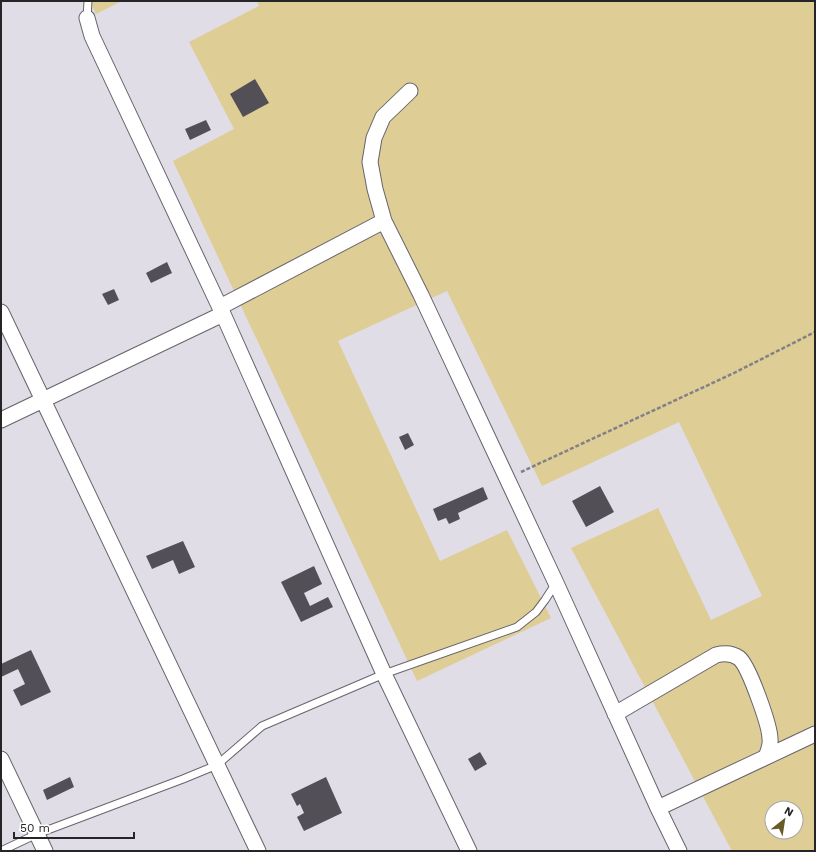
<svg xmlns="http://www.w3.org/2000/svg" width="816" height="852" viewBox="0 0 816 852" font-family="'Work Sans',sans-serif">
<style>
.green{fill:#decd95;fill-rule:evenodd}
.building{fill:#524f56}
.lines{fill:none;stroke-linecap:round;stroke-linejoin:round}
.service-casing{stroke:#67646c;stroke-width:9}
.minor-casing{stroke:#67646c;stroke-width:17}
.path{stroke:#838187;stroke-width:2.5;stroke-dasharray:4 2;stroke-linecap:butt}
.service{stroke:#fff;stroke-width:7}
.minor{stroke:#fff;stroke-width:15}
</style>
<rect width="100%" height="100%" fill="#e0dde6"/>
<path class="green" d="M90,1H122L96,14Z
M257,1H815V851H732L571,548L658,508L711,620L762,596L679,422L542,486L447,291L338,341L440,561L507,530L551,618L417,681L173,161L234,129L189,42L259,6ZM772,808H796V832H772Z"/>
<path class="building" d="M255,79L269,103L243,117L230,94Z
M206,120L211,130L190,140L185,129Z
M167,262L172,273L151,283L146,273Z
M114,289L119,300L108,305L102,294Z
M408,433L414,445L405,450L399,437Z
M600,486L614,512L586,527L572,501Z
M483,487L488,499L458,513L460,519L449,524L446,518L438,521L433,509Z
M183,541L195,567L179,574L173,560L152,569L146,556Z
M314,566L322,584L304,593L310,606L328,597L333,607L301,622L281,582Z
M31,650L51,692L21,706L13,690L25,684L18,669L1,677V664Z
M480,752L487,764L475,771L468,759Z
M70,777L74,787L47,800L43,790Z
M326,777L342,813L304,831L297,817L304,813L300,804L297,806L291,794Z"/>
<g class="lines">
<defs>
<path id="service" d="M87,18L88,1
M1,851L37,834L183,779L217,765L262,726L384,674L517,627L536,612L545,600L556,583"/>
<path id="minor" d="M87,18L92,36L223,314L384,674L469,851
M410,91L383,117L374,138L370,162L375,189L384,221L421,295L556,583L658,808L679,851
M220,307L384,221
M1,312L258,851
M1,420L223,314
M615,714L716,655C724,653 732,653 739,658C749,666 770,726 770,739C771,745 768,752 766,757
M1,759L45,851
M658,808L815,734"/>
</defs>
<use href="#service" class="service-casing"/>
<use href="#minor" class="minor-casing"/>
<path class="path" d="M521,472L734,373L815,332"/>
<use href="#service" class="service"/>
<use href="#minor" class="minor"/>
</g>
<rect width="816" height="852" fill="none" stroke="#252427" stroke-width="4"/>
<g transform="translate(784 820) rotate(30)"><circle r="19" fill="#ffffff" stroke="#a8a7a9"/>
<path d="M0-3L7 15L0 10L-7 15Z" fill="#695b28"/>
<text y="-6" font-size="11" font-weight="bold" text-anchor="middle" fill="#252427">N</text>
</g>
<path d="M14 832v6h120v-6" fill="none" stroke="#252427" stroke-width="2"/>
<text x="20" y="832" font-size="12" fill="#252427" stroke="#ffffff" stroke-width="3" paint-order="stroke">50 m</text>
</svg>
